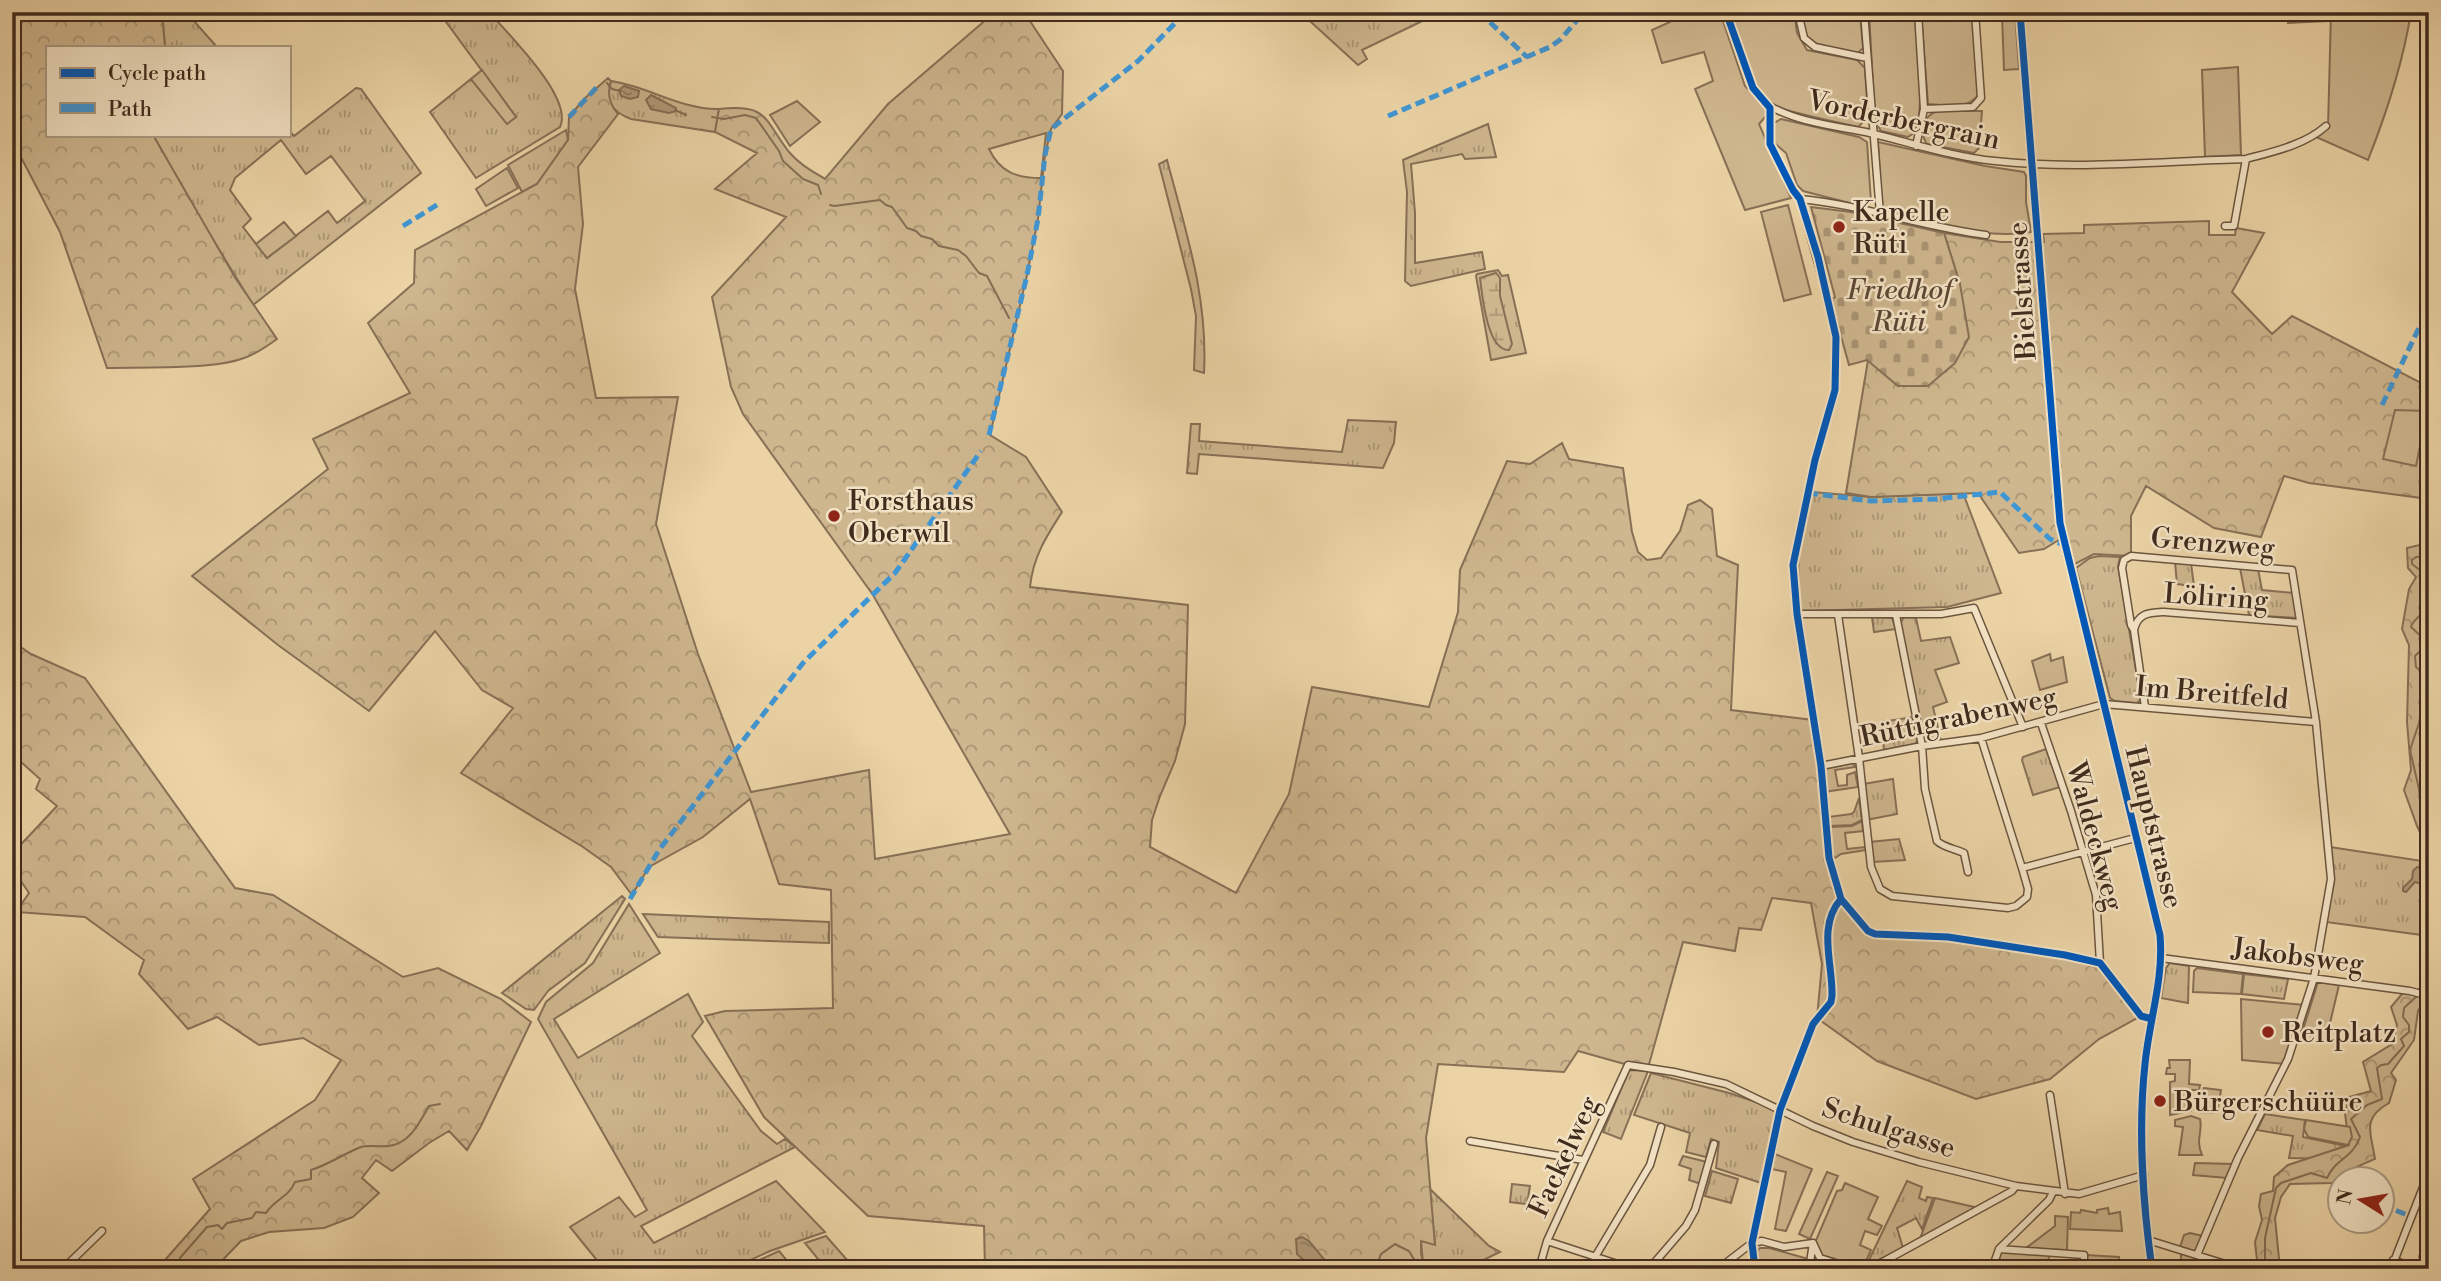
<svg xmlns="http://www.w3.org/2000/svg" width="2441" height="1281" viewBox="0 0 2441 1281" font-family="'Libre Bodoni',serif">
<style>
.grass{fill:url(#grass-tufts);stroke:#877056;stroke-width:2;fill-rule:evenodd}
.forest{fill:url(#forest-crowns);stroke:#877056;stroke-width:2;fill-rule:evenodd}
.wetland{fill:url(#wetland-marsh);stroke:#877056;stroke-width:2}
.cemetery{fill:url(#cemetery-stones);stroke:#877056;stroke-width:2}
.garden{fill:#ceb68e;stroke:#877056;stroke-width:2}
.water{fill:url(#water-ripples);stroke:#846e53;stroke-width:2}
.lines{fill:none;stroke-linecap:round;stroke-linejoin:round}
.stream{stroke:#846e53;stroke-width:2}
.minor-casing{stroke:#6b553f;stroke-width:9}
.major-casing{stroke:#402b1d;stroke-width:10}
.minor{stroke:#f2e2c4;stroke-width:6}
.major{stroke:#ebd3a5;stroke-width:8}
.quiet{stroke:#3f96d5;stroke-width:5;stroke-dasharray:10 5;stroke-linecap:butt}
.cycleway-casing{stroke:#f2e2c4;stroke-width:11}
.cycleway{stroke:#0057b8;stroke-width:7}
.poi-dot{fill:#8f2418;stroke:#f2e2c4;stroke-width:2.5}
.labels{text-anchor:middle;stroke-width:5;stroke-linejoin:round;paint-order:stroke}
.street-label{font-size:28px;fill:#402b1d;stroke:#f2e2c4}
.poi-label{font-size:28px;fill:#402b1d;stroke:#f2e2c4;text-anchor:start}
.park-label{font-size:28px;font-style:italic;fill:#5c4734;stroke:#f2e2c4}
</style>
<defs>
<pattern id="grass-tufts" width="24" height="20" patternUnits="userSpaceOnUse" patternTransform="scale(1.75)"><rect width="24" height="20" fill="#ceb68e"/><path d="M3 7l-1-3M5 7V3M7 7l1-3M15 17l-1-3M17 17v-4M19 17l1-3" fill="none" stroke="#a99473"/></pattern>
<pattern id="forest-crowns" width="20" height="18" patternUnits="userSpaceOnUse" patternTransform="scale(1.75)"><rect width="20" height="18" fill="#ceb68e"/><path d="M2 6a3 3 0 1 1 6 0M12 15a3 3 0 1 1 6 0" fill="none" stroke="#a99473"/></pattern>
<pattern id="wetland-marsh" width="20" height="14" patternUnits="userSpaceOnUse" patternTransform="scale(1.75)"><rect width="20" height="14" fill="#ceb68e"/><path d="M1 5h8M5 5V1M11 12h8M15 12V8" fill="none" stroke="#a99473"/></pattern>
<pattern id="cemetery-stones" width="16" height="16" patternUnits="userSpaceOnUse" patternTransform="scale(1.75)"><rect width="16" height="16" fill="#ceb68e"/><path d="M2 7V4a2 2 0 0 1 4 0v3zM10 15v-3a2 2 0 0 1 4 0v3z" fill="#a99473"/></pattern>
<pattern id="water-ripples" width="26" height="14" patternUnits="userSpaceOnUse" patternTransform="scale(1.75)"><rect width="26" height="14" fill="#b19a77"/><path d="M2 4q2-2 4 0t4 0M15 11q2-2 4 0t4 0" fill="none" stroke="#917e61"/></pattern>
</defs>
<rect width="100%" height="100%" fill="#ebd3a5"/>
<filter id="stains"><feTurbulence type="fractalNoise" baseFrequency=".00286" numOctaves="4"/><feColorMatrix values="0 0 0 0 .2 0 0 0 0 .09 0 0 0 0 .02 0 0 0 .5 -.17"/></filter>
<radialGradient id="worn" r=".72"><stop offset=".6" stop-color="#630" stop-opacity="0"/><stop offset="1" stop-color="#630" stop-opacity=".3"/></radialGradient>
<path class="grass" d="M162,12H186L217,47H165Z
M444,12H489C508,34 574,98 560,127L476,178L430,112L471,79L507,123L516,117L441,15Z
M1300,12H1441L1362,50L1367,59L1358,65Z
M2288,12H2327V21L2288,23Z
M611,81C648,86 681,110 719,109L715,132L631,119C612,112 604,101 611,81Z
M356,88L361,89L421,173L253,305L199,217L153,135H289V130L294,136ZM281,140L306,174L331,156L365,201L337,223L328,211L267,258L243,227L251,219L230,190L235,178Z
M1488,124L1496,157L1465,159L1462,154L1411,164L1415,213V263L1482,252L1485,269L1411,286L1405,281L1407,192L1403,160Z
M566,130L568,140L537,184L522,192L508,165Z
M1167,160C1186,232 1208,297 1204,373L1194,370L1196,316L1191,289L1159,164Z
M1498,270L1502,276L1508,275L1526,353L1491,360L1476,276L1477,274Z
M1348,420L1396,422L1394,443L1383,468L1199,454L1197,474L1187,473L1191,424H1200L1199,441L1342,452Z
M1812,492L1871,497L1963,493L2001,593L1947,607L1800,611C1797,571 1796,530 1812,492Z
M2099,556L2120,557L2118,566L2141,699L2137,703L2115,701L2110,698L2076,568L2090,558Z
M2175,562L2191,563L2194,586L2177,584Z
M2240,568L2258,569L2262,590L2293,593L2297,614L2296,618L2249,615Z
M1872,617L1892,618L1896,629L1874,632Z
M1904,617L1916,618L1921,641L1950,637L1959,663L1935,670L1947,702L1933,707L1941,741L1925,742L1923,737L1900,624Z
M1914,717L1918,740L1915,744L1884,750L1881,722Z
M2046,749L2060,787L2033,795L2022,760L2023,757Z
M1893,779L1897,814L1866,820L1863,784Z
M1859,798L1862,820L1852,825L1829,826L1828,817L1851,814L1854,812Z
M1899,839L1905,860L1873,862L1870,842Z
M2330,847L2429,862V936L2326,922L2334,882Z
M622,896L625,899L585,963L548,991L534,1010L526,1009L502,993Z
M629,904L660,953L554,1019L578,1058L688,994L703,1022L692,1036L761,1131L777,1144L785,1139L795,1147L641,1226L654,1243L776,1181L825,1232L770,1251L731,1269H604L570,1227L619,1197L635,1217L647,1210L538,1019L546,1002L593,963Z
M643,914L829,922V943L658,937Z
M2170,963L2189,966L2188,1003L2161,998L2166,968Z
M2244,974L2288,979L2284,999L2242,994Z
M1629,1070L1648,1071L1621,1139L1603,1132Z
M1651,1073L1729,1093L1780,1110L1761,1183L1716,1168L1719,1142L1711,1139L1706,1157L1686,1152L1690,1133L1634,1115Z
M2204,1088L2221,1090L2218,1108L2213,1113L2198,1112Z
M2265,1114L2305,1120L2303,1137L2346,1146L2349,1154L2334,1159L2289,1158L2293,1136L2257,1130Z
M1712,1171L1738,1179L1731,1203L1705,1196Z
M1907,1181L1922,1187L1919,1198L1926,1201L1927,1197L1933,1198L1922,1229L1916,1218L1897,1228L1903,1248L1866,1266Z
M1512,1184L1530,1186L1527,1204L1510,1202Z
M1429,1188L1489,1246L1500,1252L1465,1269H1444L1440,1264L1427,1267L1423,1263L1421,1241L1424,1240L1435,1244Z
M826,1236L855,1269H826L805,1243Z
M1395,1244L1409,1251L1420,1269H1375L1381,1254Z
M779,1251L794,1269H740Z
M2086,1255L2119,1257V1269H2087Z"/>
<path class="forest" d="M12,12H162L165,47H47V135H153L236,279L277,339C266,347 256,354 244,358C212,370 143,367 107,368L60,232L12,140Z
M995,12H1024L1063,71L1062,114L1051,129L1045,155L1038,219L1027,275L990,435L1026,457L1062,512C1046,537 1033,557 1030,587L1188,605L1185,724L1175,761L1160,796L1152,820L1150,847L1236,893L1289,794L1312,687L1429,707L1458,612L1460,570L1507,461L1530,464L1562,443L1569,459L1623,468L1632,532L1638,552L1647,560L1661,558L1680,531L1688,505L1700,500L1712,509L1717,556L1738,565L1731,710L1813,720L1821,766L1829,858L1841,899L1868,931L1881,934L1948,937L2065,955L2100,963L2141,1016L2099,1039L2050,1079L1976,1099L1877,1061L1817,1018L1822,964L1811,903L1772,898L1761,930L1739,928L1735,951L1683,942L1648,1068L1628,1065L1578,1051L1564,1072L1438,1064L1426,1138L1435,1245L1421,1241C1421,1250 1420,1260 1427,1267L1441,1264L1445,1269H1420L1409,1251L1395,1244L1381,1254L1375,1269H985L984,1226L868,1216L764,1117L705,1016L725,1011L833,1008L831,890L779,884L750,799L703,837L649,867L632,895L611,867L583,847L461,773L513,708L482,690L435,631L369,711L278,645L192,576L328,469L313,439L410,393L368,323L414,283L415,250L537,184L568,140L569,117L584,99L608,78L611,81C607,93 609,104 618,114L578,167L583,224L575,289L596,398L678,397L656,524L698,654L751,792L869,770L875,859L1010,834L873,595L743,414L731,387L712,297L786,217L715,189L757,153L715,132L719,109C768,104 763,118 789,152C799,164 812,171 825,179L888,104ZM1046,133L1041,178C1016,178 1000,172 989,149Z
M2209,221V235H2235L2236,228L2264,233L2232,292L2272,334L2292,316L2429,387V499L2309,483L2284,476L2261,537L2214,528L2146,486L2131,516V556L2094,554L2069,567L2062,538L2044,549L2019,553L1978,493L1871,497L1846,493L1868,360L1898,386L1960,284L1944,233L2000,242H2044L2043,234L2084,233V225Z
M2429,520V563L2424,567L2429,573V732L2426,753L2429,754V851L2417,826L2404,790L2411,770L2407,722L2409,645L2402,629L2409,589L2416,577L2408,568L2407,548L2428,543L2426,523Z
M12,641L31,654L85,678L235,888L273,895L403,977L438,968L501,999L531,1022L481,1126L467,1150L449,1131L429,1143L392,1171L376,1160L362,1178L379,1193L353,1217L324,1228L269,1232L241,1241L214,1269H157L210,1209L193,1179L315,1100L341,1060L303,1038L259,1045L217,1017L188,1029L139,974L144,960L85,917L16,912L29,893L12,868V854L57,806L36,789L40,779L12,754Z
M2429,950V990L2418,1011L2414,1040L2391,1073L2396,1080L2389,1103C2361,1119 2371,1132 2375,1159L2347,1171L2332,1183L2290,1184L2281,1197L2275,1218L2280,1269H2258L2255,1242L2262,1220L2259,1206L2261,1194L2273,1191L2274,1177L2288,1165L2349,1145L2345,1113L2349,1097L2371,1091L2363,1062L2392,1044L2397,1025L2391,1007L2402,994L2418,990L2425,983L2422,958Z"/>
<path class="wetland" d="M1496,273L1500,278V296L1512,344L1509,350C1487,351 1482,294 1480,278Z"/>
<path class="cemetery" d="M1811,207L1851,212L1944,233L1960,284L1969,337L1955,363L1928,386H1898L1867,360L1849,365L1831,300L1835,297Z"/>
<path class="garden" d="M1667,12H1720L1745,86L1766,108V116L1759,124L1791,198L1745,210L1695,89L1713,81L1704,52L1662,63L1652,30L1670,22Z
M1729,12H1794L1797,33L1807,50L1857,60L1865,68L1868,117L1858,127C1843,123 1782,111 1773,105C1749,87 1738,40 1729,12Z
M1800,12H1860L1863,48L1858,53C1843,50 1813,49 1805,34C1802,28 1801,19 1800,12Z
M1869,12H1886L1891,16L1915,13C1918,52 1924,92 1917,131L1908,137L1881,131L1875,121Z
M1921,12H1973L1979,94C1966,111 1948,105 1928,104Z
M1997,12H2015L2019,69L2004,70L2002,14Z
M2331,12H2411C2403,63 2387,112 2368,160L2316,137L2328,128Z
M2238,67L2241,155L2205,157L2202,70Z
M482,70L516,117L507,124L471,79Z
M797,101L820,122L790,146L770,115Z
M1938,111H1982L1979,148L1974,153L1927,144C1918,131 1924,115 1938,111Z
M1781,119L1859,137L1867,142L1871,202L1865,207L1803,191L1797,185L1786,153L1773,142L1772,124Z
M1878,142L1985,166L2024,172L2026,176V202L2031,232C1986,240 1927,222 1882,212Z
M507,168L518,188L486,206L476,189Z
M1788,205L1811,294L1784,301L1761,212Z
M284,222L296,236L267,258L256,244Z
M2395,410L2429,411V441L2420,446L2416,466L2383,459Z
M2050,654L2051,661L2063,657L2067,682L2040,690L2032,661Z
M1853,763L1855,767L1835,770L1838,786L1847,785V775L1855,772L1858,787L1824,792L1823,769Z
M1862,821L1863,831L1845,833L1847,849L1865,847L1866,850L1841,854L1835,858L1830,851L1829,827L1852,826Z
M2197,968L2243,974L2241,994L2193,992L2194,971Z
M2318,982L2339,985L2326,1040L2302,1033Z
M2241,999L2304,1005L2285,1064L2242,1060Z
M2169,1060H2190L2189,1084L2200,1085L2199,1090H2190L2186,1105L2191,1107V1111L2170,1115V1082L2175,1081V1074H2166L2167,1068H2170Z
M2191,1116L2200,1119C2203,1133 2195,1139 2202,1155H2179L2183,1127L2175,1126V1120Z
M2306,1120L2350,1127L2352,1137L2348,1145L2308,1137L2304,1129Z
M1775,1154L1812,1169L1786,1231L1775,1229L1786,1172L1772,1169Z
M1683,1156L1707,1162L1701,1184L1689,1180L1691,1169L1679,1165Z
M2195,1163L2233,1164L2227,1178L2193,1175Z
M1827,1172L1838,1176L1810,1239L1799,1234Z
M1845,1183L1878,1197L1868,1219L1882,1226L1877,1235L1865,1231L1860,1245L1871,1250L1863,1268L1811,1252L1837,1191L1842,1190Z
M1935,1198L1974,1207L1976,1209L1920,1239Z
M2108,1208L2109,1214L2120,1212L2122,1231L2070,1229L2071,1212L2080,1213L2081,1210L2097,1213V1210Z
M2055,1216L2068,1217L2067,1250L2026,1248L2055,1226Z
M2429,1231V1269L2419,1266L2423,1260L2419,1257Z
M2190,1233L2203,1236L2197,1252L2180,1247L2184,1235Z
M1760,1248H1769L1805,1258V1269H1757L1756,1253Z
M2001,1251L2051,1254L2043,1269H1994Z
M2181,1253L2208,1262L2204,1269H2181Z"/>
<path class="water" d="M624,86L639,91L638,97L630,99L621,96L619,90Z
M651,95L676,108V111L669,113L651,109L646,100Z
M2417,867L2425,869L2428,874V879L2422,884L2415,882L2406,892L2403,891V888L2412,879L2413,871Z
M1302,1237L1309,1241L1328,1264L1309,1265L1297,1254L1296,1239Z"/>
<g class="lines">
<path class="stream" d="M607,83L612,89L620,91
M675,110L686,115
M712,117L724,119L745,115L756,118L779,151L783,161L803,179L818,185L821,194
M830,205L834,206L880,200L886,205L892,207L907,228L916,231L921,236L932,239L939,246L958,250L966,256L979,273L987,276L1009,318
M2429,448L2423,452L2420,464L2429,469
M2429,556L2416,557L2412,560V564L2429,577
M2429,588L2421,593C2421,598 2424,604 2423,609C2421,618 2413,619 2411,627L2424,639L2423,648L2415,656L2416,667L2422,672L2424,695L2419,723L2410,750L2419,789L2421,813L2429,830
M2422,884L2429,883
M2429,958V966
M2422,991L2429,979
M164,1269L176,1268L180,1258L207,1227L218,1225L222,1229L227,1223L252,1218L256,1212L266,1213C275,1199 289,1197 295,1182L311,1179V1170C328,1165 343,1154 361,1147C369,1145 380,1147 388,1146C409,1145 420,1122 429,1106L440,1104
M2265,1269V1238L2276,1188L2281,1183L2311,1173L2327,1178C2336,1158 2352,1159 2360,1137L2351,1119L2367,1105L2382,1099L2377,1068L2381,1065L2388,1064L2404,1046L2401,1039L2409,1032V1025L2403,1017L2404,1008L2418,995"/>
<defs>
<path id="minor" d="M1726,12L1753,88L1770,108V144L1793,190L1800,199L1829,302
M1798,12L1804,38L1815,47L1867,58
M1864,12L1880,214
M1768,105C1798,123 1837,126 1870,133C1912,143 1953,157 1995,161C2078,170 2163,161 2246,159C2272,152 2305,145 2326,126
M1924,109L1973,107L1981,98L1975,12
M1916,146L1924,109L1918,12
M1800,199C1863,205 1923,227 1986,235
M2225,226H2234L2246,159
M1797,614H1941L1974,608L2023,727
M1838,615L1859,758L1871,867L1880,889L1892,896L2008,908L2016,906L2027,897L2028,889L2022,868L1981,738
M1896,615L1922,746L1925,789L1937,841C1943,847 1955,849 1964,853L1968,872
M2134,630L2131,625L2122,568L2124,560L2131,556L2292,570L2316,722L2331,879L2314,978L2288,1059L2238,1158L2197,1255
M2145,707L2134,630C2138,613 2148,613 2164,612L2300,623
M2041,723L2071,811L2096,895L2100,963L2141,1016L2152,1019
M1821,766L1922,746L1981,738L2104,704L2316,722
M2022,868L2135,838
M2161,958L2410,991L2429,996
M2050,1095L2065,1194
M1470,1141L1583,1160
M2148,1240L2222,1263L2225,1269
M1547,1241L1633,1269
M1999,1249L2084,1255V1269
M1595,1257L1650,1165L1661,1127
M2393,1260L2418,1269
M63,1269L102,1231
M1539,1269L1547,1241L1628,1065L1674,1072L1726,1084L1813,1126L1853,1142L1919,1162L2016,1186L2079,1194L2144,1175
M1649,1269L1686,1226L1695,1210L1714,1144
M1718,1269L1752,1243L1762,1241L1784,1247L1813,1243L1820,1258L1854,1269
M1755,1269L1752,1243L1780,1110
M1809,1269L1813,1243
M1870,1269L2012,1191L2016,1186
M1992,1269L1999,1249L2049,1200L2053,1192
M2391,1269L2429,1172"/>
<path id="major" d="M2020,12L2060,523L2160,935C2164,979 2149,1021 2145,1064C2138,1128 2143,1205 2152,1269"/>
</defs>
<use href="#minor" class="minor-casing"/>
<use href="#major" class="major-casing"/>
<use href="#minor" class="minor"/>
<use href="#major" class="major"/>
<path class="quiet" d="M1479,12L1527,57
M1388,116L1550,47L1561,39L1584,12
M569,117L598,86
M403,226L440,203
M2382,405L2429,307
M989,435L1027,275L1038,219L1045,155L1051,129L1138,61L1186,12
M1808,493L1871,501L1936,499L2000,492L2050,539L2064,545
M630,899L659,850L768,708L803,663L895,573L981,451
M2333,1187L2340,1189
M2382,1205L2410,1216"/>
<defs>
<path id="cycleway" d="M1726,12L1753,88L1770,108V144L1793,190L1800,199L1818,257L1836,337L1835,390L1815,460L1793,565L1797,614L1821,766L1829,858L1841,899L1868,931L1875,934L1948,937L2065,955L2100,963L2141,1016L2152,1019
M2020,12L2060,523L2160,935C2164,979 2149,1021 2145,1064C2138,1128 2143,1205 2152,1269
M1755,1269L1752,1243L1780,1110L1813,1024L1831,1002L1832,996C1833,964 1817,926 1841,899"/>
</defs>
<use href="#cycleway" class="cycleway-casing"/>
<use href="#cycleway" class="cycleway"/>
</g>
<g class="poi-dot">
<circle cx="1839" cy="227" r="7"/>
<circle cx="834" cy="516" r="7"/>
<circle cx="2268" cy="1032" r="7"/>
<circle cx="2160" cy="1101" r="7"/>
</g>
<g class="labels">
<g class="street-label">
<text transform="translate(1904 119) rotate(12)" y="10">Vorderbergrain</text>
<text transform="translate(2021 291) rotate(-94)" y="10">Bielstrasse</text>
<text transform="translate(2213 542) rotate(5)" y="10">Grenzweg</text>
<text transform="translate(2216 596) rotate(4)" y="10">Löliring</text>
<text transform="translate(2212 692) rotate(5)" y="10">Im Breitfeld</text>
<text transform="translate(1958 716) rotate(-12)" y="10">Rüttigrabenweg</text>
<text transform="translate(2155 827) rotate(76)" y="10">Hauptstrasse</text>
<text transform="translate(2096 836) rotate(75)" y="10">Waldeckweg</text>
<text transform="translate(2298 955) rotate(7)" y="10">Jakobsweg</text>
<text transform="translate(1889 1127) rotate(18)" y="10">Schulgasse</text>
<text transform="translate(1563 1156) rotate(-65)" y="10">Fackelweg</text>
</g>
<g class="poi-label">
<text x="1853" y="221">Kapelle<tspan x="1853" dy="32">Rüti</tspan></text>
<text x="848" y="510">Forsthaus<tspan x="848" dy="32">Oberwil</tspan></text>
<text x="2282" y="1042">Reitplatz</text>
<text x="2174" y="1111">Bürgerschüüre</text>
</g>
<g class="park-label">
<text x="1899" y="299">Friedhof<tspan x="1899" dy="32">Rüti</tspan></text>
</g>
</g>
<rect width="2441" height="1281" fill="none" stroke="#ebd3a5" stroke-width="42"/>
<rect x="14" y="14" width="2413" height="1253" fill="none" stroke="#402b1d" stroke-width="3.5"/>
<rect x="21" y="21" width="2399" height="1239" fill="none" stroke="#402b1d" stroke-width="2"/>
<rect x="46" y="46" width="245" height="91" fill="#f2e2c4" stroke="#ab9981" stroke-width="2"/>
<rect x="60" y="68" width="35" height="10" fill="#0057b8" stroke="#ab9981" stroke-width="2"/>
<text x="108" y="80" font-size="21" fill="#402b1d">Cycle path</text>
<rect x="60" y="103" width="35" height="10" fill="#3f96d5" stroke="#ab9981" stroke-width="2"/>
<text x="108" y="116" font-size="21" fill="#402b1d">Path</text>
<g transform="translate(2361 1200) rotate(281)"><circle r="33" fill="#f2e2c4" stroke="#ab9981" stroke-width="2"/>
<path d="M0-5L12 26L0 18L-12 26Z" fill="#8f2418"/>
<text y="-10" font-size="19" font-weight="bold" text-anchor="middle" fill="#402b1d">N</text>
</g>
<rect width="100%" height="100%" filter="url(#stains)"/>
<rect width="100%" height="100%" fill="url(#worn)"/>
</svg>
